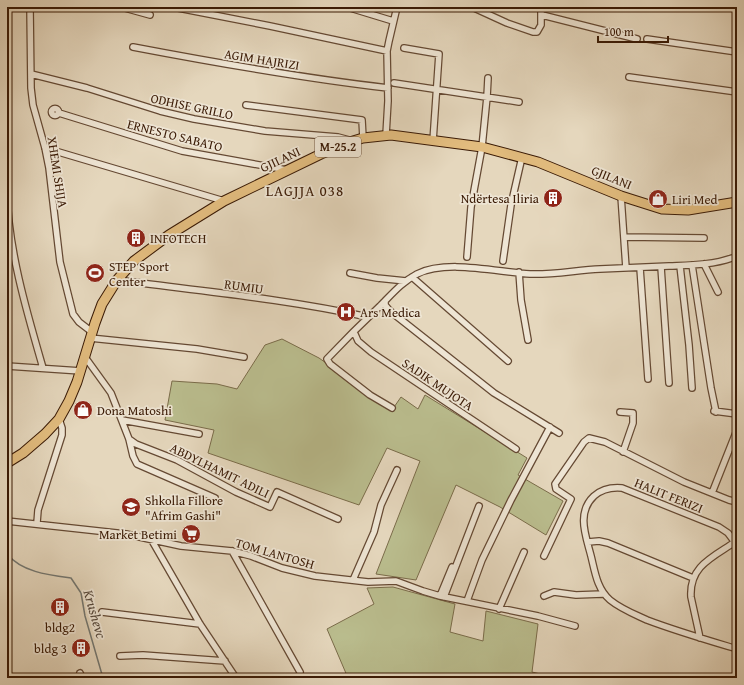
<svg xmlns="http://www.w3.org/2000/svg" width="744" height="685" viewBox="0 0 744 685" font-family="'Gentium Book Plus',serif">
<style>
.green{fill:#babd8e;stroke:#7a6c4a}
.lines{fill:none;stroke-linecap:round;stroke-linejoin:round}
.stream{stroke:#747872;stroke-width:1.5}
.minor-casing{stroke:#654933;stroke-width:8}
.primary-casing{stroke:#3a1a05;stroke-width:11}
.minor{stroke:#eee5d4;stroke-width:5.5}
.primary{stroke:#e2bc7e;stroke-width:9}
.labels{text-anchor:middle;stroke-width:3.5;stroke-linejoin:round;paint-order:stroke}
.shield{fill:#eee5d4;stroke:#705743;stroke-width:1}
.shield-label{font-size:12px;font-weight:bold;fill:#3a1a05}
.street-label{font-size:13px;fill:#3a1a05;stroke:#eee5d4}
.poi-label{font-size:13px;fill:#3a1a05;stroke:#eee5d4;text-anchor:start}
.water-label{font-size:14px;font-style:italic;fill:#57493c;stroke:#eee5d4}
.quarter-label{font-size:15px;letter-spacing:1px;fill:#3a1a05;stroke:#eee5d4}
</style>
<rect width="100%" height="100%" fill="#e5d7bd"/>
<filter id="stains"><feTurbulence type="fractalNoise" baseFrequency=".005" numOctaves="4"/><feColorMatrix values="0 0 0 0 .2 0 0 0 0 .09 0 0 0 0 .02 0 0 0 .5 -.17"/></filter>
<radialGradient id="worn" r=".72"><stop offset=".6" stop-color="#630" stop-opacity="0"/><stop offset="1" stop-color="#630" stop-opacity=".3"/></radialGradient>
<path class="green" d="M282,339L319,358L392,410L401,397L418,409L425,395L527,458L518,475L563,501L546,535L500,507L456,485L416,580L376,574L420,461L387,448L359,505L208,453L214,430L165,420L172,381L217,384L237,389L265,345Z
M393,587L455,604L450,632L483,641L486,611L538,624L532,672L557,678H348L327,629L374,604L367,588Z"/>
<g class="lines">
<path class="stream" d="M7,510L11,517L10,520
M7,530L9,524
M7,554C22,572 48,575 71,578L81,593L85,616L103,678"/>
<defs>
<path id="minor" d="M30,7L31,88L33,105L45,148L49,168L60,262L73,314L79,322L92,332
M121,7L150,15
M173,7L270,26L387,51
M347,7L393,21
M472,7L507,23L533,32H537L541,25V7
M542,15L637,39
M647,39L737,52
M133,47C217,63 302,78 388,88
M404,48L439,54L433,141
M31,74L87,88L160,111L194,119L265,131L338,137L353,141
M629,77L737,92
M394,83L519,102
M246,105L362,120L363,138
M51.5 112a3.5 3.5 0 1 1 7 0a3.5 3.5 0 1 1-7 0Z
M59,113L182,151L287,170
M386,135L388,101L387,51L389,41L397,7
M45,148L224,201
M7,192C8,249 27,313 43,368
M621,196L626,268
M624,237L704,238
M467,257L471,207L482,147L487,97L488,78
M503,261L511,205L522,157
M704,264L718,292
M692,265L711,388L716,412
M680,266L689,345L692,388
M661,267L669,383
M640,268L648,379
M519,272L521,300L528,340
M350,273L377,278L406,281
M412,277L508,361
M117,280C200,291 287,299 368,317
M385,301V305L390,311L494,393L559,433
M354,332L358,341L371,352L516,449
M90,338L197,349L244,357
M85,357L111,393L129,439L133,456L137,464L215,498
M7,366L81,371
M392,408L370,395L330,364L327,359C344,341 362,323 380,306C392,294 402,282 417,274C447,259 497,272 530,274C553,275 577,270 600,269C623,268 646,267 669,266C691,265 712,265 732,258
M714,411L737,414
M620,412L633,413V423L623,452
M122,420L199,434
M129,439L136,444L177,460L236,492L270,507L277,492L338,519
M712,493L737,430
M7,521L126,534L181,546L232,551L251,556L282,568L315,576L368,582L396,581L423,591L440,596L538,616L575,626
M37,523L38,510L62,435V428L59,419
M151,539L200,624L236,678
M588,542L599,541L608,543L693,578
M737,545L728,533L719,527L622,488C611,487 602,489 594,496C576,513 586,536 591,556C595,572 597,589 610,600C621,609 634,614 647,620C676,631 707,640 737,649
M232,551L300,672
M544,556L571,499L556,489L555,484L584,442L589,438L605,442L684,482L729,500L737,502
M353,580L374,532L381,505L397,470
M440,596L452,567
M544,596L554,592L576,595L603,594
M444,597L479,506
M467,601L482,560L511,500L550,427
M499,609L524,552
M102,612L200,624
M700,638L691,597C689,566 713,557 735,542
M120,656L143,655L225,661
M80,673L82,678"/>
<path id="primary" d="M7,463L23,453L45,434L59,419L69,401L77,382L95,323L102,304L117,280L134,261L169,235L224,201L321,154L353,141L363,138L391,135L482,147L538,162L621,196L662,209L688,210L737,202"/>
</defs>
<use href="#minor" class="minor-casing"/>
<use href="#primary" class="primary-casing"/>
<use href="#minor" class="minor"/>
<use href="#primary" class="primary"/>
</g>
<defs>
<symbol id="building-disc" viewBox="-11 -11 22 22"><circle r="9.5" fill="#8f2418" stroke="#eee5d4"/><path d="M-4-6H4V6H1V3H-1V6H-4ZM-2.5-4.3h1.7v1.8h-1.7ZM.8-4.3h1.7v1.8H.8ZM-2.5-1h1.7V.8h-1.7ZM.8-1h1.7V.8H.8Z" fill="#fff"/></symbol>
<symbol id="shop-disc" viewBox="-11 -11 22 22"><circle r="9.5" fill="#8f2418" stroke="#eee5d4"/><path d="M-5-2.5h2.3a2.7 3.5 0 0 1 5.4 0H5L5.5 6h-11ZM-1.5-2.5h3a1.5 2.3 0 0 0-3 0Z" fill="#fff"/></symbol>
<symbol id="stadium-disc" viewBox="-11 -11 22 22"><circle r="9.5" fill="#8f2418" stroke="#eee5d4"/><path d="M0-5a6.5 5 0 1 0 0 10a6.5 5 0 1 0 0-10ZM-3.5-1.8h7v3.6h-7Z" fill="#fff"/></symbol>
<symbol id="hospital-disc" viewBox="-11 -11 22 22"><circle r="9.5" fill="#8f2418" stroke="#eee5d4"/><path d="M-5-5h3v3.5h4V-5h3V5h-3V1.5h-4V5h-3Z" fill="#fff"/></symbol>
<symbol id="school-disc" viewBox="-11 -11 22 22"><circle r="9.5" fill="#8f2418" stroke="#eee5d4"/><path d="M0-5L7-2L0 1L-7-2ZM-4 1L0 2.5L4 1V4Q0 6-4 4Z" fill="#fff"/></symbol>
<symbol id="supermarket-disc" viewBox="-11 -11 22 22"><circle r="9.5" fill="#8f2418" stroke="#eee5d4"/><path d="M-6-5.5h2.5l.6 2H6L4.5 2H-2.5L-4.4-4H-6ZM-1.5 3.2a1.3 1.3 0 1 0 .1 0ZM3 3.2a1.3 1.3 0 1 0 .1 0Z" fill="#fff"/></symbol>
</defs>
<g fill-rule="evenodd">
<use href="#building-disc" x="542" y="187" width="22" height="22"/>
<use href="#shop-disc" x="647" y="188" width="22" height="22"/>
<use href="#building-disc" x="125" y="227" width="22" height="22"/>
<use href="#stadium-disc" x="84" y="262" width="22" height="22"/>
<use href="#hospital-disc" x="335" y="301" width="22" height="22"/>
<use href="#shop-disc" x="72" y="399" width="22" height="22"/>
<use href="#school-disc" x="120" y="496" width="22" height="22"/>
<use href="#supermarket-disc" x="180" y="523" width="22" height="22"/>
<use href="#building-disc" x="49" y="596" width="22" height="22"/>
<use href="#building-disc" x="70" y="637" width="22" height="22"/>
</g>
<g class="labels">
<rect class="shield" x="315" y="137" width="46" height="20" rx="3"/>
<g class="shield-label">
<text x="338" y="151">M-25.2</text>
</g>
<g class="street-label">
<text transform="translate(262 59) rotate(9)" y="5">AGIM HAJRIZI</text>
<text transform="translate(192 106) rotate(12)" y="5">ODHISE GRILLO</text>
<text transform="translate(175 135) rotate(14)" y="5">ERNESTO SABATO</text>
<text transform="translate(280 159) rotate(-25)" y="5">GJILANI</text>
<text transform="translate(58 172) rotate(81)" y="5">XHEMI SHIJA</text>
<text transform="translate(612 177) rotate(22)" y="5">GJILANI</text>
<text transform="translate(244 286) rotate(8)" y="5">RUMIU</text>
<text transform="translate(438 384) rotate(34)" y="5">SADIK MUJOTA</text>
<text transform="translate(220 470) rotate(26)" y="5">ABDYLHAMIT ADILI</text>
<text transform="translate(669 495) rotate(22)" y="5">HALIT FERIZI</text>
<text transform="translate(275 553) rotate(16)" y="5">TOM LANTOSH</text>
</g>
<g class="poi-label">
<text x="539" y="203" text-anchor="end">Ndërtesa Iliria</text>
<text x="672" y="204">Liri Med</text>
<text x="150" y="243">INFOTECH</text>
<text x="109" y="271">STEP Sport<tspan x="109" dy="15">Center</tspan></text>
<text x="360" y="317">Ars Medica</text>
<text x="97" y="415">Dona Matoshi</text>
<text x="145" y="505">Shkolla Fillore<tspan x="145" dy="15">"Afrim Gashi"</tspan></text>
<text x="177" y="539" text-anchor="end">Market Betimi</text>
<text x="60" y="632" text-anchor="middle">bldg2</text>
<text x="67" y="653" text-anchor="end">bldg 3</text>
</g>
<g class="water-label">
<text transform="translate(95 614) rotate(74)" y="5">Krushevc</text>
</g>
<g class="quarter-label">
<text x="305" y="196">LAGJJA 038</text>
</g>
</g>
<rect width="744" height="685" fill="none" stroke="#e5d7bd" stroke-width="24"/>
<rect x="8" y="8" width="728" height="669" fill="none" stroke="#3a1a05" stroke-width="2"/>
<rect x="12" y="12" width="720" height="661" fill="none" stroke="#3a1a05"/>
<path d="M598 36v6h70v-6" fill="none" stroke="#3a1a05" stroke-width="2"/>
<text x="604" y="36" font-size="12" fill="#3a1a05" stroke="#eee5d4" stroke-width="3" paint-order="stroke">100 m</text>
<rect width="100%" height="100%" filter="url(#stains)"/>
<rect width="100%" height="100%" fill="url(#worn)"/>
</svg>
